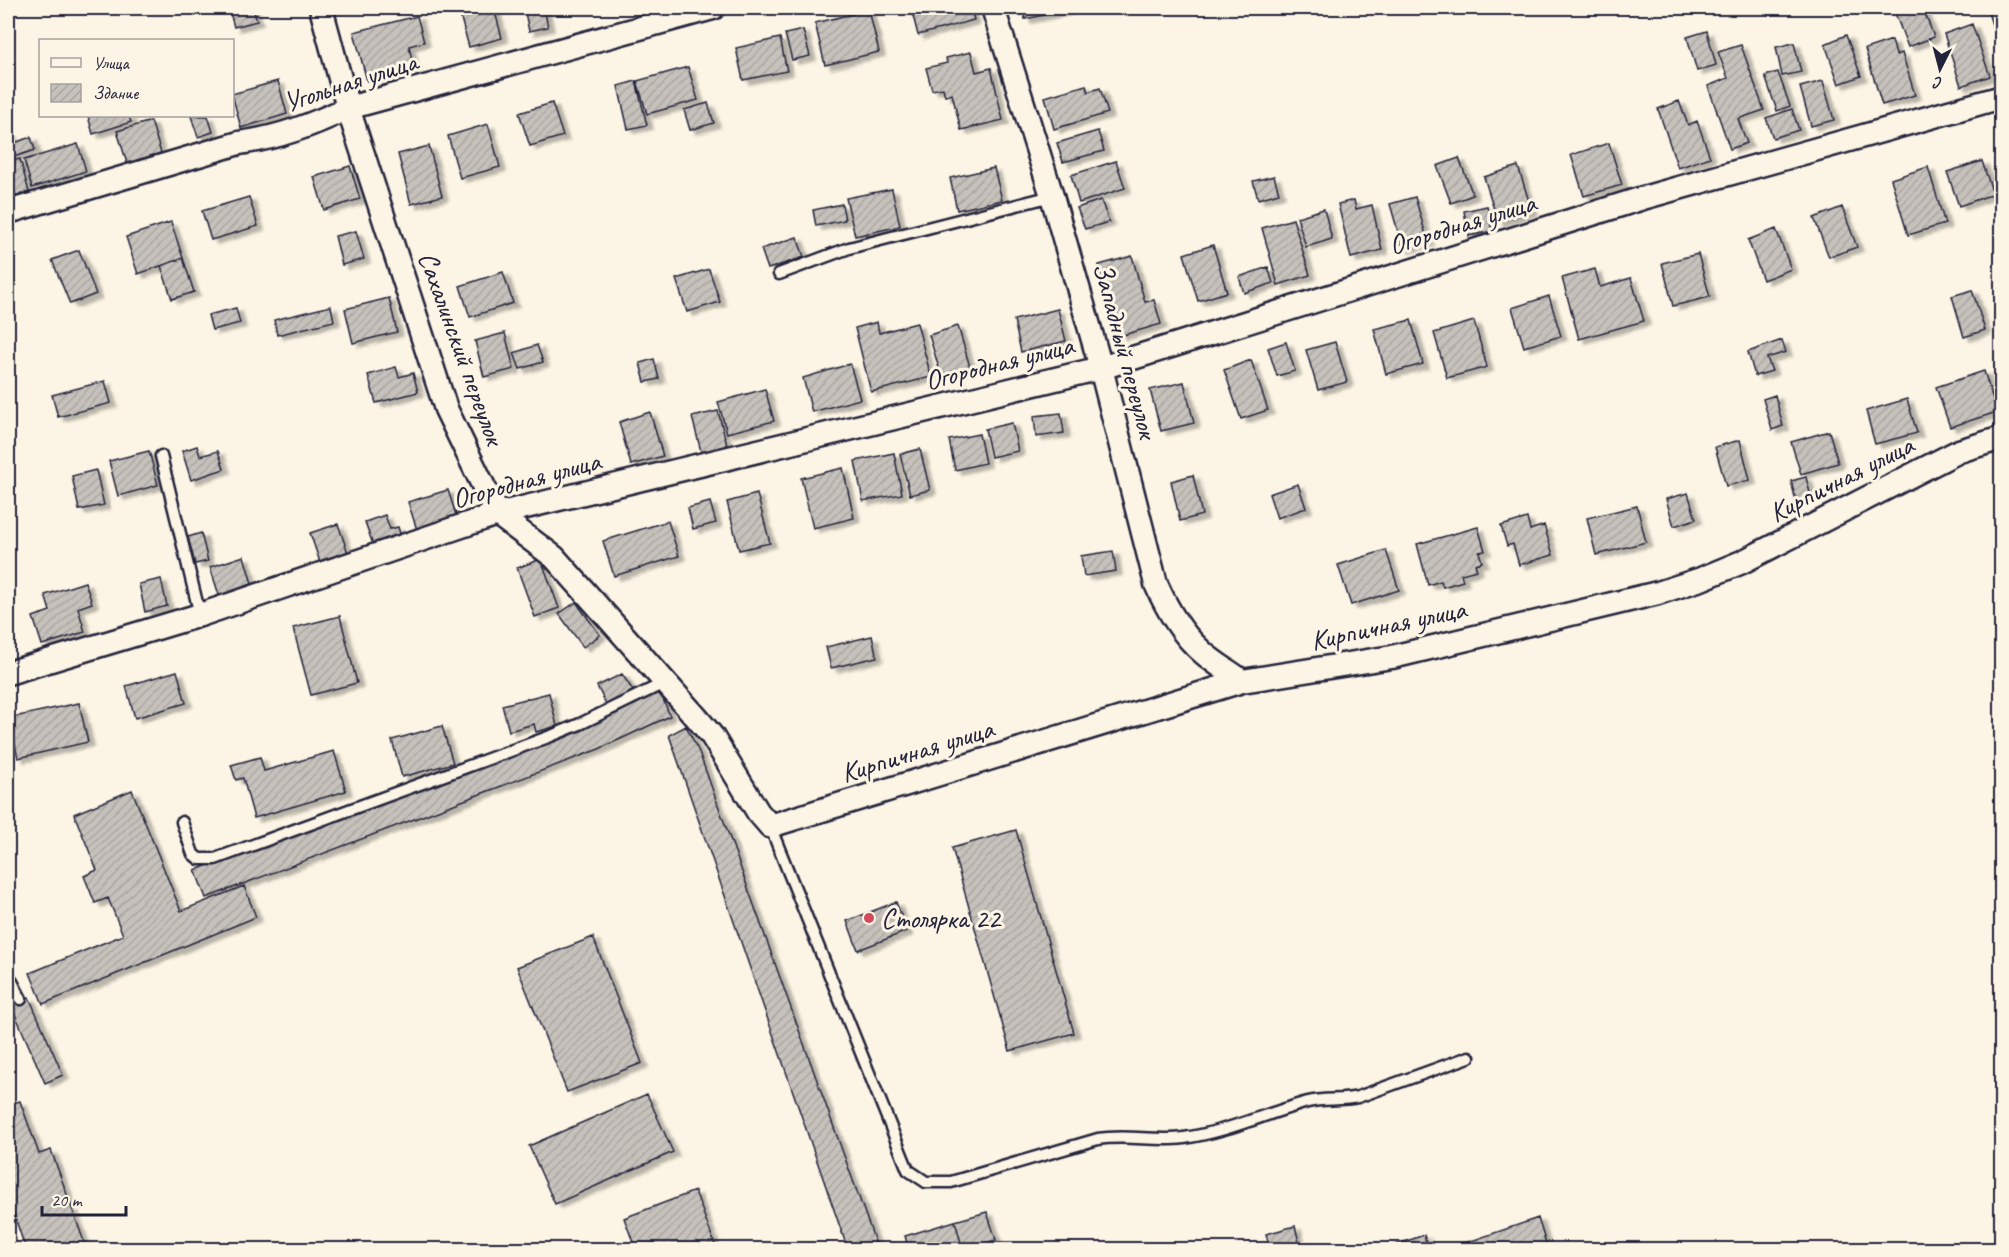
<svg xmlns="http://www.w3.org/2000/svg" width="2009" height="1257" viewBox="0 0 2009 1257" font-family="Caveat,sans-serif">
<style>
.building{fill:url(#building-hatch);stroke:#22223b;stroke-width:1.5;filter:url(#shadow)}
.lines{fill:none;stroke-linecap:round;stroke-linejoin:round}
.service-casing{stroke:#22223b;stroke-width:15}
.minor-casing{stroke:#22223b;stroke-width:27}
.service{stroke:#fcf5e5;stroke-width:10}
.minor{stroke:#fcf5e5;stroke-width:22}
.poi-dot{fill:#d1495b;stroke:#fcf5e5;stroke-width:2}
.labels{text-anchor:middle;stroke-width:6;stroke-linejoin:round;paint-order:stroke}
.street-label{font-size:28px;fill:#22223b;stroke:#fcf5e5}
.poi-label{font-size:28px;fill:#22223b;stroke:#fcf5e5;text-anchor:start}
</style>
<defs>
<pattern id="building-hatch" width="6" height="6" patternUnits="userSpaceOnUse" patternTransform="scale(1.5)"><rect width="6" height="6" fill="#c6c1bb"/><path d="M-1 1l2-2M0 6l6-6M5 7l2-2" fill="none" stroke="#aaa6a2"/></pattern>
<filter id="shadow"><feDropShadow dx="6" dy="4" stdDeviation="1.5" flood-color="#0004"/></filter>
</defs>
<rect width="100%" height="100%" fill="#fcf5e5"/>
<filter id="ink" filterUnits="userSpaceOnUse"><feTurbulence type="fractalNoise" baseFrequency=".0167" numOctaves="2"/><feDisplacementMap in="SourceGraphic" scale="12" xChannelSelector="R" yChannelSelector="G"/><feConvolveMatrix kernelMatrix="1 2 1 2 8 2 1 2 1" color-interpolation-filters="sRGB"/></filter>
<g filter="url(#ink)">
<path class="building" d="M232,8H253L257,21L234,27L229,9Z
M488,8H494L502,38L469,47L460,15Z
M524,8H544L548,27L529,31Z
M911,8H971L974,20L918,35Z
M1023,8H1068V10L1025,19Z
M1893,8H1923L1934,37L1908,47Z
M1994,8H2002V56L1987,9Z
M869,10L879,52L825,65L815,23Z
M417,16L424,42L409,46L414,69L367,81L354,32Z
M1972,24L1990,76L1961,86L1944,34Z
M803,30L810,56L792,60L785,34Z
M1707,31L1716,65L1697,71L1687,37Z
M1846,35L1861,76L1839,84L1825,44Z
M780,38L787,71L743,80L736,48Z
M1892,40L1896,55L1902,53L1915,95L1882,105L1865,49Z
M1794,43L1801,72L1782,76L1776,47Z
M1741,45L1764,110L1738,119L1747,143L1730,149L1708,86L1728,78L1718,52Z
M971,52L976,72L991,68L1003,120L961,130L952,94L945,96L943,88L932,90L926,68L947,63L946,58Z
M688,67L698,100L647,114L637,81Z
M1778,72L1790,106L1777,111L1765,76Z
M278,81L287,114L241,128L232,94Z
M636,81L647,125L628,129L618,86Z
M1823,81L1834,120L1811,126L1800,87Z
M1086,85L1088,92L1100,88L1108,113L1054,129L1045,97Z
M1679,101L1688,125L1697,121L1710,157L1678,168L1658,109Z
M552,103L563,136L530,146L519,113Z
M708,103L714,123L690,130L684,110Z
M1792,109L1799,130L1773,138L1766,118Z
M88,116H129L131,122L93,134Z
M191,116H208L213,132L198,137Z
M151,121L161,153L127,163L117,131Z
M488,124L500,167L460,178L448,136Z
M8,128L14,143L31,137L35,150L8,159Z
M1098,131L1104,151L1063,162L1057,143Z
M1609,143L1622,185L1584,196L1571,155Z
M78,144L86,171L32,188L24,160Z
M429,146L442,196L411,204L398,154Z
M1459,158L1473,195L1451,203L1437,166Z
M20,159L29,192L15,196L8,162Z
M1116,161L1125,188L1079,203L1071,175Z
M1982,161L1993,194L1959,206L1947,172Z
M350,166L360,199L324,210L314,177Z
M1518,166L1532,211L1498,222L1484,177Z
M1928,167L1945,224L1908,235L1891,179Z
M994,168L1002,200L957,210L950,178Z
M1274,176L1279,193L1258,199L1253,181Z
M892,189L900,226L855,236L846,198Z
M249,197L258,226L211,240L202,211Z
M1415,197L1428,242L1403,249L1390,204Z
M1101,200L1109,222L1085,229L1077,208Z
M1354,200L1356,209L1372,205L1382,250L1351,258L1338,204Z
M842,204L845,220L816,226L813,210Z
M1487,206L1492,231L1469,236L1464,211Z
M1842,207L1857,247L1829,257L1814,218Z
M1324,209L1332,239L1306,247L1297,217Z
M1293,219L1310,275L1278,285L1262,228Z
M171,222L183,258L138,274L126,237Z
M1776,229L1791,269L1763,280L1748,240Z
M356,231L364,259L342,265L335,236Z
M797,237L804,257L768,269L761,249Z
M1213,245L1227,292L1198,301L1184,254Z
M79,250L96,294L70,304L52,260Z
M1698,254L1710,297L1673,306L1662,263Z
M1132,256L1145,302L1154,300L1161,324L1120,336L1099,265Z
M183,258L194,292L172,299L161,266Z
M1268,267L1273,283L1244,293L1239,277Z
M709,269L720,302L687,312L676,279Z
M1595,269L1600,287L1631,278L1644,321L1579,339L1562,278Z
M503,272L513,303L470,317L460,286Z
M1972,290L1985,330L1964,337L1952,296Z
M1549,296L1561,336L1524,347L1512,308Z
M389,298L397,332L353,343L345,309Z
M331,306L334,321L277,335L274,320Z
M236,308L240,323L212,330L208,315Z
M1058,309L1066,341L1021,352L1014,320Z
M1411,320L1423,364L1386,374L1374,329Z
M1474,321L1487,367L1447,378L1434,333Z
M877,322L879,333L917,323L931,377L871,392L855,328Z
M958,326L970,367L941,375L929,335Z
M505,333L514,369L484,377L475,341Z
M1782,340L1786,352L1767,358L1772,371L1755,376L1748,352Z
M1286,342L1295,371L1277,376L1268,348Z
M1335,342L1347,382L1318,390L1306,350Z
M537,345L543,362L520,369L514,353Z
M654,359L659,379L645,382L640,363Z
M1251,360L1268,410L1241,419L1224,370Z
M850,364L860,399L812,412L803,378Z
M396,367L399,377L413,373L418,392L376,403L368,375Z
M1984,371L1997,412L1950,427L1936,387Z
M105,381L111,403L58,417L52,395Z
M1184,382L1194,423L1161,431L1150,390Z
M765,389L774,421L727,433L718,402Z
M1775,395L1783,426L1772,430L1763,399Z
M1907,399L1917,433L1875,444L1866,411Z
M718,411L728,449L702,455L692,417Z
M650,412L663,456L631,465L619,422Z
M1061,413L1064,433L1036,437L1034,416Z
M1012,423L1018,451L991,457L985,429Z
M1829,431L1838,463L1801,474L1791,442Z
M979,434L985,463L955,470L949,440Z
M1740,440L1750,480L1726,486L1715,447Z
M197,446L200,456L218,451L224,469L191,480L182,451Z
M920,449L930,490L910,495L900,454Z
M149,451L158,485L118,496L109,461Z
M894,453L902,494L863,501L855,461Z
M843,468L854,518L813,528L801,478Z
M96,470L104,505L79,510L72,476Z
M1193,475L1202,515L1180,521L1171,481Z
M1806,477L1811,497L1796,501L1791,481Z
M1298,484L1306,508L1277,518L1269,494Z
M448,490L458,521L418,533L408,502Z
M1688,493L1696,519L1674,526L1666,499Z
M757,494L770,543L739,550L727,502Z
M710,502L716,523L693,529L688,508Z
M1637,506L1646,542L1596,555L1587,518Z
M385,515L390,529L398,527L402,540L375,550L365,522Z
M1527,518L1530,530L1544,525L1553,555L1519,565L1513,544L1507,546L1501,526Z
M668,521L679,556L614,576L603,541Z
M338,524L349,556L321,565L310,533Z
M1478,527L1485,551L1479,552L1482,562L1475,564L1477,570L1461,574L1463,581L1443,587L1441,581L1428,585L1417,544Z
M201,533L208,561L195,564L188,537Z
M1386,550L1399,590L1351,605L1338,565Z
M1113,551L1116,571L1084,576L1081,556Z
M244,556L253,587L220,598L210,567Z
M541,559L559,608L535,617L517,568Z
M161,579L167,606L145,612L139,584Z
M85,582L92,603L78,608L85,632L42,645L33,617L50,611L45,595Z
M576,602L600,635L583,647L559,614Z
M340,616L357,683L311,695L293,628Z
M872,636L877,657L831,668L826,647Z
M177,671L186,703L135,718L126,686Z
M622,674L634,692L607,706L597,686Z
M660,692L670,716L599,749L206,898L195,870L593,724Z
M549,693L557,726L536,732L534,724L509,731L502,705Z
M79,703L88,742L18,758L9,718Z
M442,726L453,763L402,777L392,740Z
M686,726L699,752L878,1250H848L669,735Z
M334,751L346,791L254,818L243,778L236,780L231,765L260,757L264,771Z
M132,790L181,911L244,886L256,917L43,1004L30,973L123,935L108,898L95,903L84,876L97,870L74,814Z
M1016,830L1074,1033L1010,1051L952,848Z
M896,902L907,931L858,950L847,921Z
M593,937L642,1063L567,1092L517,967Z
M29,997L63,1075L45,1083L11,1005Z
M647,1094L673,1152L555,1204L529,1146Z
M20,1101L39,1154L51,1150L87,1250H26L8,1197V1105Z
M695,1191L717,1250H636L624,1218Z
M987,1212L996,1240L963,1250L955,1221Z
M1538,1218L1548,1250H1445Z
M955,1221L963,1250H909L905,1236Z
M1295,1226L1300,1246L1287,1250H1270L1266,1234Z
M1424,1235L1429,1250H1381Z"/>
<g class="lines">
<defs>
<path id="service" d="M779,274L849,248L1052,196
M161,456L200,615
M182,822L193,854L199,859H215L551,736L580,724L664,683
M770,826L908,1170L926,1182H951L1098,1139C1127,1134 1155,1142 1184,1138C1227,1132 1267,1113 1308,1102C1324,1098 1341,1101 1358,1097L1469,1057
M8,974L21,999"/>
<path id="minor" d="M321,8L348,108L446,409L497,514L554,557L697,718L712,736L758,812L770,826L1242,681L1392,657L1658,593L1701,579L1742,562L1959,451L2002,438
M993,8L1052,196L1101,368L1156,584C1167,609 1180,632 1200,650C1212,662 1229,671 1242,681
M8,212L239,143C278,138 312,125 348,108L713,8
M8,673L200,615L497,514L1101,368L1643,198L2002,97"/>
</defs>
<use href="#service" class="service-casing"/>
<use href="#minor" class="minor-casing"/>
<use href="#service" class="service"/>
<use href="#minor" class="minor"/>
</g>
</g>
<circle class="poi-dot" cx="869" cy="918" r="6"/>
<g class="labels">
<g class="street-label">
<text transform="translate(350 81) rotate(-18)" y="10">Угольная улица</text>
<text transform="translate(1462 223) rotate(-17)" y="10">Огородная улица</text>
<text transform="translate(462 348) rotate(70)" y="10">Сахалинский переулок</text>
<text transform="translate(1126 350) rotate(75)" y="10">Западный переулок</text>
<text transform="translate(999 362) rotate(-14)" y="10">Огородная улица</text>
<text transform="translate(1841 478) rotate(-27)" y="10">Кирпичная улица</text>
<text transform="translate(526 479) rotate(-15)" y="10">Огородная улица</text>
<text transform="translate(1388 624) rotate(-12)" y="10">Кирпичная улица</text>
<text transform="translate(917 750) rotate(-17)" y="10">Кирпичная улица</text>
</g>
<g class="poi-label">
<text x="881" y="928">Столярка 22</text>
</g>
</g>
<rect width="2009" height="1257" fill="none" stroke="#fcf5e5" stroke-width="30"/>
<rect x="15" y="15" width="1979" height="1227" fill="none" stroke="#22223b" stroke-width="2" filter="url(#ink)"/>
<rect x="39" y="39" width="195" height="78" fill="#fcf5e5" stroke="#a5a1a1" stroke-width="1.5"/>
<rect x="51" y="58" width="30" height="9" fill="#fcf5e5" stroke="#a5a1a1" stroke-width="1.5"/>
<text x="93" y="69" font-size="18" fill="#22223b">Улица</text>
<rect x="51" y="84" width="30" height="18" fill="url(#building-hatch)" stroke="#a5a1a1" stroke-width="1.5"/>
<text x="93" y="99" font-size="18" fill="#22223b">Здание</text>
<g transform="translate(1940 69) rotate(186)" stroke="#fcf5e5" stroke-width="4.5" paint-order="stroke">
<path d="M0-4.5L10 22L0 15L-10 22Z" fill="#22223b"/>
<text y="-9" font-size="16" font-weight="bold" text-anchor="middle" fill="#22223b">С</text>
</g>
<path d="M42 1206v9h84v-9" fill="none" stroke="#22223b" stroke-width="3"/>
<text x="51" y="1206" font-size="18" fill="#22223b" stroke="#fcf5e5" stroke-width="4.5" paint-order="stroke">20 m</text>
</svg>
